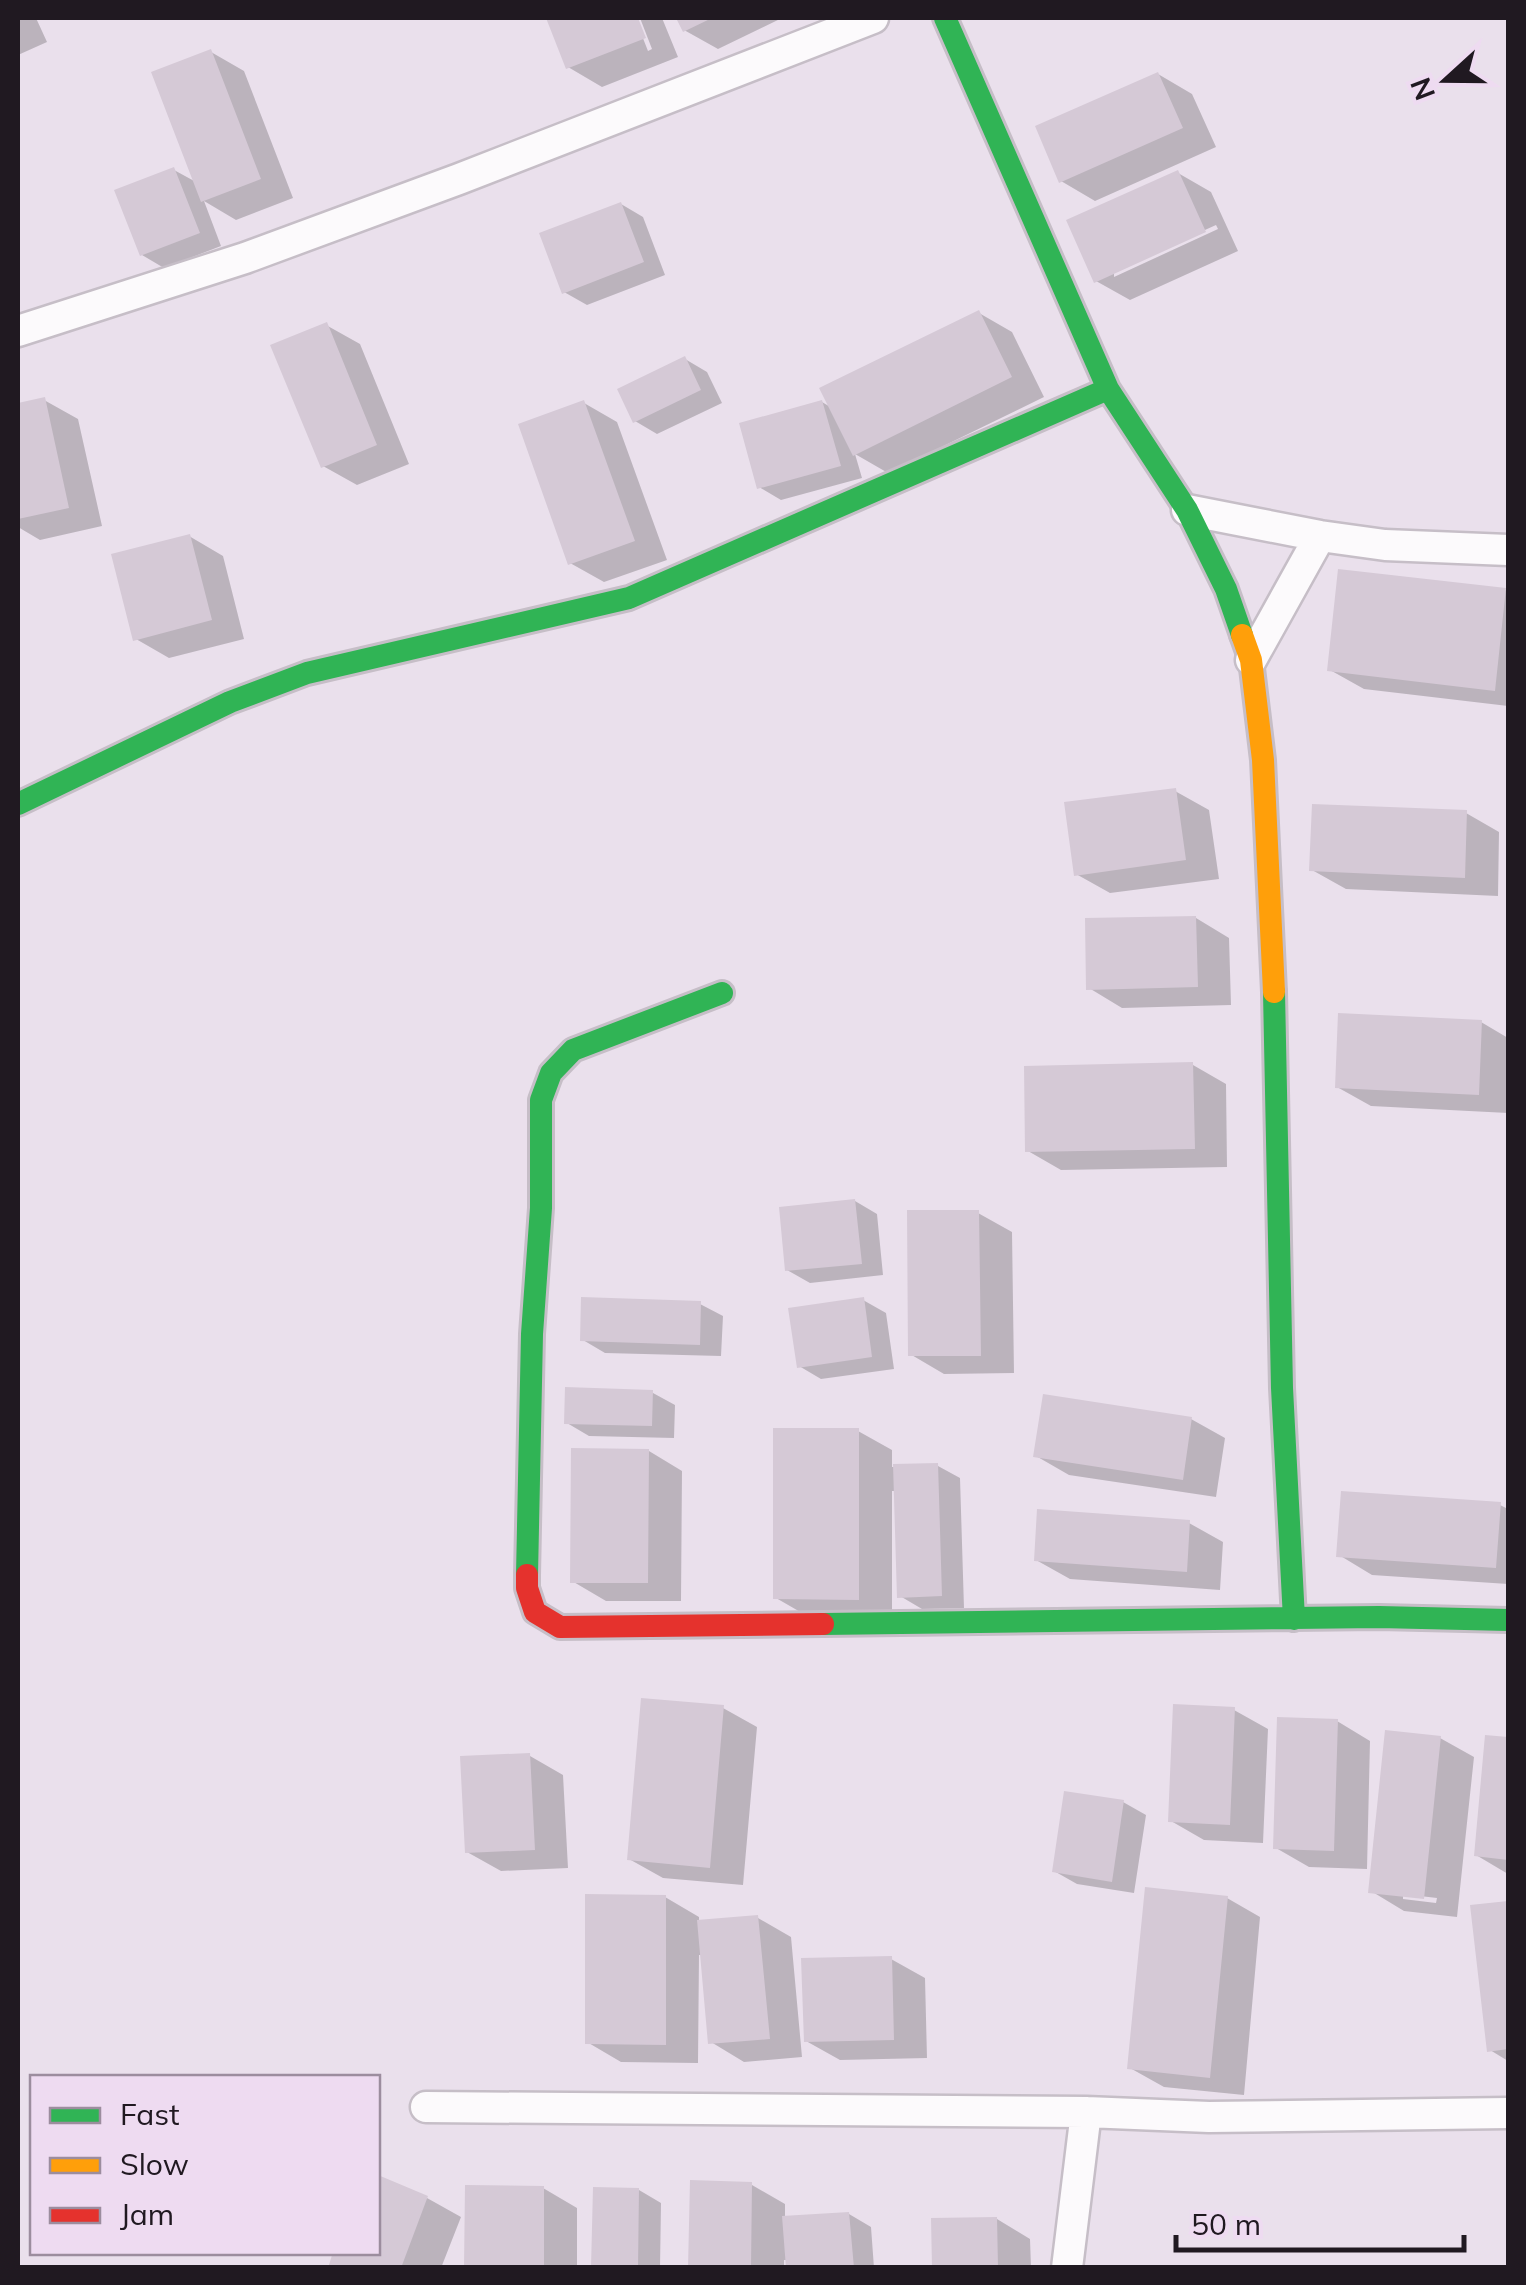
<svg xmlns="http://www.w3.org/2000/svg" width="1526" height="2285" viewBox="0 0 1526 2285" font-family="Mulish,sans-serif">
<style>
.shadow{fill:#0003;fill-rule:evenodd}
.building{fill:#d5c9d6}
.lines{fill:none;stroke-linecap:round;stroke-linejoin:round}
.street-casing{stroke:#c6bec7;stroke-width:35}
.fast-casing{stroke:#c6bec7;stroke-width:28}
.slow-casing{stroke:#c6bec7;stroke-width:28}
.jam-casing{stroke:#c6bec7;stroke-width:28}
.street{stroke:#fcfafc;stroke-width:30}
.fast{stroke:#30b455;stroke-width:22}
.slow{stroke:#ff9f0a;stroke-width:22}
.jam{stroke:#e5322d;stroke-width:22}
</style>
<rect width="100%" height="100%" fill="#eae0ec"/>
<path class="shadow" d="M18,18H36L47,42L18,55Z
M549,18H635L648,51L652,49L640,18H662L678,57L602,87L568,67Z
M678,18H782L718,49L684,30Z
M211,52L244,71L293,198L236,220L204,201L221,246L164,268L142,255L174,170L196,182Z
M1158,74L1192,94L1216,147L1095,201L1061,181Z
M1178,173L1211,192L1238,251L1130,300L1096,281ZM1216,225L1218,229L1114,277V271Z
M621,204L643,217L665,275L587,305L564,292Z
M979,313L1012,332L1044,397L888,473L855,454L862,478L781,500L759,487L822,402L832,408Z
M326,325L360,344L409,464L357,485L323,466Z
M685,359L707,372L722,403L657,434L635,421Z
M44,400L78,419L102,526L40,540L18,527V405Z
M584,403L617,422L667,560L604,582L570,563Z
M189,536L223,556L244,639L169,658L136,639Z
M1506,590L1508,592V706L1364,689L1330,670Z
M1175,791L1209,810L1219,879L1110,893L1076,874Z
M1466,813L1499,832L1498,896L1346,889L1312,870Z
M1196,918L1229,938L1231,1005L1122,1008L1089,988Z
M1481,1022L1508,1038V1113L1371,1106L1337,1087Z
M1193,1065L1226,1084L1227,1167L1061,1170L1028,1151Z
M855,1201L877,1214L883,1275L810,1283L787,1270Z
M978,1213L1012,1232L1014,1373L944,1374L910,1354Z
M863,1300L886,1313L894,1369L821,1379L799,1366Z
M700,1304L723,1316L721,1356L605,1353L583,1340Z
M653,1393L675,1405L674,1438L589,1436L567,1423Z
M1191,1419L1225,1438L1216,1497L1069,1475L1036,1456Z
M858,1431L892,1450V1467L938,1466L960,1478L964,1608L922,1609L900,1596L896,1491H892V1617H809L776,1598Z
M649,1451L682,1471L681,1601H606L572,1581Z
M1500,1505L1508,1509V1584L1372,1575L1339,1555Z
M1189,1523L1223,1542L1220,1590L1070,1579L1036,1560Z
M723,1708L757,1727L743,1885L663,1878L629,1859Z
M1234,1710L1268,1729L1263,1843L1204,1840L1171,1821Z
M1337,1721L1370,1741L1367,1869L1309,1867L1276,1848Z
M1440,1738L1474,1757L1457,1917L1404,1911L1371,1891ZM1403,1894L1437,1898L1436,1903L1403,1899Z
M1487,1738L1508,1740V1874L1476,1855Z
M530,1756L563,1775L568,1868L501,1871L467,1852Z
M1123,1802L1146,1815L1134,1893L1077,1884L1054,1871Z
M665,1897L699,1917V1923L758,1918L791,1937L802,2057L744,2062L711,2042L702,1955H699L698,2063L621,2062L587,2042Z
M1227,1898L1260,1917L1244,2095L1164,2087L1130,2068Z
M1508,1903V2061L1490,2050L1473,1907Z
M891,1959L925,1978L927,2058L840,2060L806,2041Z
M378,2178L427,2198L461,2217L441,2268H330L378,2252Z
M752,2185L785,2204V2219L849,2214L871,2227L874,2268H788V2260H784V2268H691Z
M543,2188L577,2208V2268H467Z
M639,2190L661,2203L660,2268H595Z
M997,2219L1030,2239L1031,2268H934Z"/>
<path class="building" d="M546,18H638L646,38L566,69Z
M676,18H712L683,32Z
M211,49L261,179L201,202L151,72Z
M1158,72L1183,128L1059,183L1035,126Z
M174,167L200,233L140,256L114,190Z
M1178,170L1206,232L1094,283L1066,220Z
M621,202L644,262L562,294L539,233Z
M979,310L1012,377L853,456L819,388Z
M327,322L377,445L321,468L270,345Z
M685,356L701,390L633,423L617,389Z
M45,397L69,508L18,519V403Z
M584,400L635,541L568,565L518,424Z
M822,400L841,466L757,489L739,423Z
M190,534L212,620L133,641L111,554Z
M1338,569L1506,588L1495,691L1327,671Z
M1176,788L1186,860L1074,876L1064,802Z
M1312,804L1467,810L1465,878L1309,871Z
M1196,916L1198,987L1086,990L1085,918Z
M1338,1013L1482,1020L1479,1095L1335,1088Z
M1193,1062L1195,1149L1025,1152L1024,1066Z
M855,1199L862,1264L785,1271L779,1207Z
M907,1210H979L981,1356H908Z
M581,1297L701,1301L700,1345L580,1341Z
M864,1297L872,1357L797,1368L788,1308Z
M565,1387L653,1390L652,1426L564,1424Z
M1043,1394L1192,1417L1183,1480L1033,1457Z
M773,1428H859V1600L773,1599Z
M571,1448L649,1449L648,1583H570Z
M938,1463L942,1596L897,1598L893,1464Z
M1341,1491L1501,1502L1496,1568L1336,1557Z
M1037,1509L1190,1520L1187,1572L1034,1561Z
M641,1698L724,1705L710,1868L627,1860Z
M1173,1704L1235,1707L1230,1825L1168,1822Z
M1277,1717L1338,1719L1334,1851L1273,1849Z
M1385,1730L1441,1736L1424,1899L1368,1893Z
M1485,1735L1508,1737V1860L1474,1856Z
M530,1753L535,1850L465,1853L460,1756Z
M1064,1791L1124,1800L1112,1882L1052,1872Z
M1145,1887L1228,1896L1210,2078L1127,2069Z
M585,1894L666,1895V2045L585,2044Z
M1508,1901V2049L1487,2052L1470,1905Z
M758,1915L770,2039L708,2044L697,1920Z
M892,1956L894,2040L804,2042L801,1958Z
M378,2175L428,2196L401,2268H328L333,2252H378Z
M690,2180L752,2182L751,2268H688Z
M465,2185L544,2186V2268H464Z
M593,2187L639,2188L638,2268H591Z
M849,2212L854,2268H786L782,2216Z
M997,2217L998,2268H932L931,2218Z"/>
<g class="lines">
<defs>
<path id="street" d="M18,331L245,258L459,179L873,18
M1187,510L1320,536L1385,545L1508,550
M1251,660L1320,536
M426,2107L1086,2112L1209,2117L1508,2113
M1067,2268L1086,2112"/>
<path id="fast" d="M945,18L1108,389L1187,510L1226,589L1242,635
M18,804L230,702L307,673L629,598L1108,389
M1274,992L1282,1388L1294,1619
M527,1575L532,1334L541,1208V1100L551,1073L573,1050L722,993
M823,1624L1379,1617L1508,1620"/>
<path id="slow" d="M1242,635L1251,660L1263,760L1274,992"/>
<path id="jam" d="M527,1575V1588L535,1612L560,1627L823,1624"/>
</defs>
<use href="#street" class="street-casing"/>
<use href="#fast" class="fast-casing"/>
<use href="#slow" class="slow-casing"/>
<use href="#jam" class="jam-casing"/>
<use href="#street" class="street"/>
<use href="#fast" class="fast"/>
<use href="#slow" class="slow"/>
<use href="#jam" class="jam"/>
</g>
<rect width="1526" height="2285" fill="none" stroke="#201921" stroke-width="40"/>
<rect x="30" y="2075" width="350" height="180" fill="#eedbf1" stroke="#9c8d9e" stroke-width="2.5"/>
<rect x="50" y="2108" width="50" height="15" fill="#30b455" stroke="#9c8d9e" stroke-width="2.5"/>
<text x="120" y="2125" font-size="30" fill="#201921">Fast</text>
<rect x="50" y="2158" width="50" height="15" fill="#ff9f0a" stroke="#9c8d9e" stroke-width="2.5"/>
<text x="120" y="2175" font-size="30" fill="#201921">Slow</text>
<rect x="50" y="2208" width="50" height="15" fill="#e5322d" stroke="#9c8d9e" stroke-width="2.5"/>
<text x="120" y="2225" font-size="30" fill="#201921">Jam</text>
<g transform="translate(1446 80) rotate(249)" stroke="#eedbf1" stroke-width="8" paint-order="stroke">
<path d="M0-8L18 38L0 25L-18 38Z" fill="#201921"/>
<text y="-15" font-size="28" font-weight="bold" text-anchor="middle" fill="#201921">N</text>
</g>
<path d="M1176 2235v15h288v-15" fill="none" stroke="#201921" stroke-width="5"/>
<text x="1191" y="2235" font-size="30" fill="#201921" stroke="#eedbf1" stroke-width="8" paint-order="stroke">50 m</text>
</svg>
